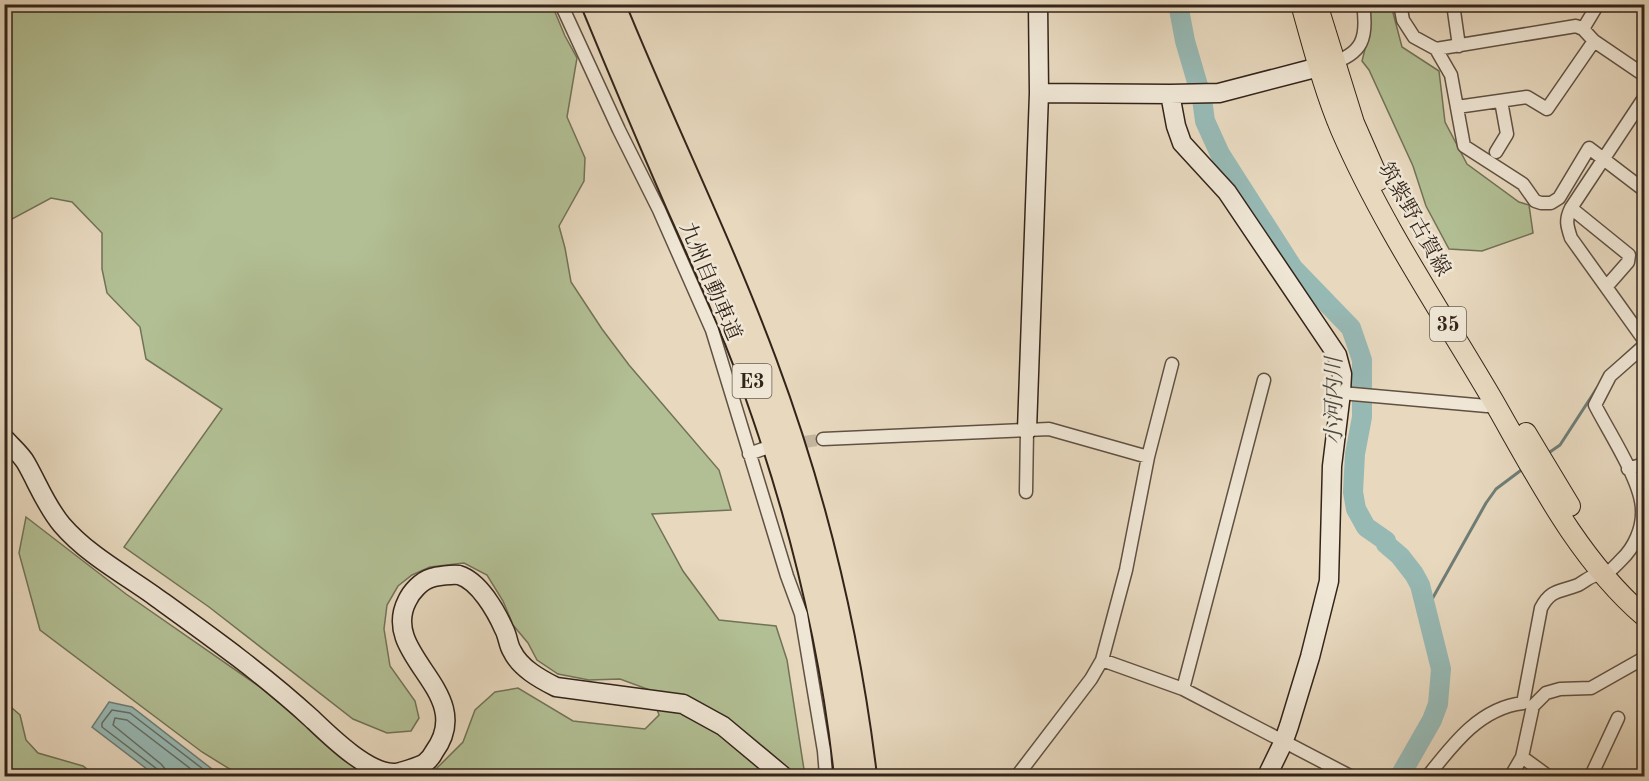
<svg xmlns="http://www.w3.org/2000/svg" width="1649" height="781" viewBox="0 0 1649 781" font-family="'Old Standard TT','Noto Serif JP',serif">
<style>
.green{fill:#b2bf94;stroke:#727257;stroke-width:1.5}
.water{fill:#97b9b4;stroke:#6f7d76;stroke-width:1.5}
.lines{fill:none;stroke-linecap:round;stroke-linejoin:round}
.shore{stroke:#656e67;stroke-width:1.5}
.stream{stroke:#6f7d76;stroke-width:3}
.river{stroke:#97b9b4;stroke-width:20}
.street-tunnel{stroke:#c3b49d;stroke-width:12;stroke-dasharray:12 6;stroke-linecap:butt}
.street-casing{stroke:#605143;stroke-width:15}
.secondary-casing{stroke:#33241a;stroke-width:21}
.primary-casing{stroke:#33241a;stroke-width:22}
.highway-casing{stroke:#33241a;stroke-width:26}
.street{stroke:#efe6d5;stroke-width:12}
.secondary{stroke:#efe6d5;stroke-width:18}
.primary{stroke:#e7d8be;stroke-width:20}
.highway{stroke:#e7d8be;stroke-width:22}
.labels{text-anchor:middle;stroke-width:5;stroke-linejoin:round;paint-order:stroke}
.shield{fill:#efe6d5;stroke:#6b5e52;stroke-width:1.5}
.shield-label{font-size:20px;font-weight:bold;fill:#33241a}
.street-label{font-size:21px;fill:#33241a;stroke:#efe6d5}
.water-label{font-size:22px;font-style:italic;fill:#4c4940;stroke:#efe6d5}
</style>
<rect width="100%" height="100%" fill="#e7d8be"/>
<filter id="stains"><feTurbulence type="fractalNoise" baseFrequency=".00333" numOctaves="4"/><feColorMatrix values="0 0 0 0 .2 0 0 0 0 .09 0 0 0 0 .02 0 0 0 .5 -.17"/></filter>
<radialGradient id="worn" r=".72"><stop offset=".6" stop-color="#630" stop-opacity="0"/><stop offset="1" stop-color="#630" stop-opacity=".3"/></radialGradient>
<path class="green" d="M5,5H552L565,36L577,58L567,117L585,158L584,181L559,226L565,248L571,282L602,329L629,365L719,470L731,510L652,514L683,571L719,620L776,626L787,660L805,776H424L435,770L463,742L475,710L495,692L518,688L573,721L645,729L659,715L650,690L620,679L589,680L558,674L537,660L528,643L513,625L503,601L487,575L464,563L430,567L412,575L398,586L387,605L384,629L390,666L415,701L419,718L411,731L387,733L353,719L209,607L124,547L222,409L146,359L140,327L107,293L102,269V233L72,202L51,198L10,220L5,226Z
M1367,5H1391L1402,47L1439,71L1445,122L1467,164L1519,202L1529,205L1533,233L1482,251L1449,249L1426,206L1413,166L1369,70L1362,61L1369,33Z
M26,517L126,594L260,687L366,776H241L202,752L40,630L19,553Z
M5,702L20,715L26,740L38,753L83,766L96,776H5Z"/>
<path class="water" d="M109,702L132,707L221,776H156L92,727Z"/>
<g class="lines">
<path class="shore" d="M159,776L157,769L102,727V723L112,710L130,713L212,776
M166,776V770L161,764L113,725L115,718L127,720L200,776"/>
<path class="stream" d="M1607,372L1641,340
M1547,454L1560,445L1597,388
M1426,610L1486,503L1496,489L1524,468"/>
<path class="river" d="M1178,4L1185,41L1202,99L1205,121L1220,154L1293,268L1351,328L1362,360V417L1355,454L1353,492L1356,509L1366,527L1386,541V544L1400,556L1414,574L1420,585L1441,669L1438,704L1432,720L1400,776"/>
<path class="street-tunnel" d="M787,445L823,439"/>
<defs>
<path id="street" d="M561,4L619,130L659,210L712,330L787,576L801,614L824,751L826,776
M1400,4L1403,20L1414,37L1436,49L1576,26L1583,29L1594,41L1644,75
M1453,4L1459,46
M1583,29L1598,4
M1436,49L1451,75L1464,146L1523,184L1535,201L1541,203H1551L1559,198L1589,148L1644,190
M1329,64C1363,54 1368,38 1363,4
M1644,98L1571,208C1565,220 1567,226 1571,238L1644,340
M1457,107L1527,97L1547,109L1594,41
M1496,152L1507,134L1501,101
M1571,208L1629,255L1628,262L1607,286
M1341,393L1487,406L1494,403
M823,439L1049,429L1148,457
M749,454L763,449
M1628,469L1644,464
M1026,492L1027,430
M1102,660L1183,689L1350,776
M1183,689L1264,380
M1522,757L1548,776
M1017,776L1091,679L1102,660L1126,570L1148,457L1172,364
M1428,776C1453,744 1480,708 1523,703L1541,608C1551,589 1560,592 1578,585C1584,582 1589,577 1594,576C1597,575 1601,576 1604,575C1610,572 1616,565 1621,560C1634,548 1643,528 1642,510C1642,482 1608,431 1595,405L1610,376L1644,346
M1511,776L1522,757L1533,706L1546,693L1560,689L1591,688L1644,658
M1591,776L1618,718"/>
<path id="secondary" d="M1039,93L1170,94L1219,93L1319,67
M1170,94L1176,126L1182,143L1227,192L1337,355L1342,374L1341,393L1332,466L1329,581L1310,657L1289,726L1283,743L1267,776
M1027,430L1039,93L1038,4
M4,438C11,446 21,454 26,463C38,484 46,506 62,525C87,554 122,573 153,595C207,634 262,673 311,718C330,736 367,773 394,773C399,773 421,766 425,763C429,760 432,756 434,752C478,692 379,656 407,601C411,592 421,581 431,578C437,576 453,574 459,575C479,581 496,611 504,629C508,636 508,645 512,651C520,668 540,679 556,687L683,704L723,726L783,776"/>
<path id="primary" d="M1301,4C1313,46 1324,90 1341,130C1382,225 1442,313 1494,402C1537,477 1578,559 1644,616
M1317,4L1354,123L1379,180
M1526,433L1570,506"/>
<path id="highway" d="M593,4C621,72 649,138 678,205C709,274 740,343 764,415C804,532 833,653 846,776
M613,4C662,125 720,242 765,363C815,497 848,635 865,776"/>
</defs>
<use href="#street" class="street-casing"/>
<use href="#secondary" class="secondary-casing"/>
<use href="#primary" class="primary-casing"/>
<use href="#highway" class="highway-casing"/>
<use href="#street" class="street"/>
<use href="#secondary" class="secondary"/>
<use href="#primary" class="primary"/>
<use href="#highway" class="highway"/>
</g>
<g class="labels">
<g class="shield">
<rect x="1430" y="307" width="36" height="34" rx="4.5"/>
<rect x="732.5" y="364" width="39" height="34" rx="4.5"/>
</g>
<g class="shield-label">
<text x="1448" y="331">35</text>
<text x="752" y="388">E3</text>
</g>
<g class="street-label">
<text transform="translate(1415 219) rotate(61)" y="7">筑紫野古賀線</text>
<text transform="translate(711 281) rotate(67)" y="7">九州自動車道</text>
</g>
<g class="water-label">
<text transform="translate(1333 401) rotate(-90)" y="8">小河内川</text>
</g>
</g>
<rect width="1649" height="781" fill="none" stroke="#e7d8be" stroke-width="24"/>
<rect x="6" y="6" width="1637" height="769" fill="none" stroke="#33241a" stroke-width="3"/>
<rect x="12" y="12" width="1625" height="757" fill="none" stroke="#33241a" stroke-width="1.5"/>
<rect width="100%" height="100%" filter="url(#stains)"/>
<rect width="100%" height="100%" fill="url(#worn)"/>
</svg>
